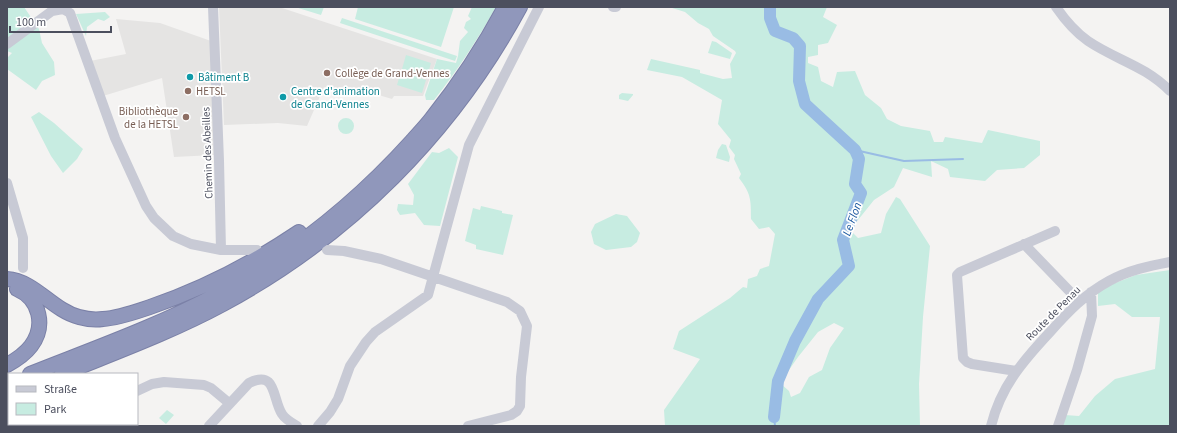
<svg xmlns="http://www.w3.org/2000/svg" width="1177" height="433" viewBox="0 0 1177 433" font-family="'Source Sans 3',sans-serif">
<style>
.education{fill:#e5e4e3}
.green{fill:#c7ece1;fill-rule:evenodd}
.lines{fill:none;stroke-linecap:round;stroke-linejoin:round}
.stream{stroke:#99bce4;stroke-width:2}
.river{stroke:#99bce4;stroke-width:12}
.highway-casing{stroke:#7b81a7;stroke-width:16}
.minor{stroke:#c8cad5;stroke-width:10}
.highway{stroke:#9097bb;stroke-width:14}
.education-dot{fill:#8d6e63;stroke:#fff;stroke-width:1.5}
.culture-dot{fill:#0f9aa8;stroke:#fff;stroke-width:1.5}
.labels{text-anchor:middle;stroke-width:3.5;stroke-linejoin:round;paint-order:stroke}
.education-label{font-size:11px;fill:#785e54;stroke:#fff;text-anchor:start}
.culture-label{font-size:11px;fill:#0d838f;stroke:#fff;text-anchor:start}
.street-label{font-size:11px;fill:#4c4f5e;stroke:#fff}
.water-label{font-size:12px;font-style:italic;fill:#1d59a0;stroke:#fff}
</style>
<rect width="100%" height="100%" fill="#f4f3f2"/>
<path class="education" d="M219,7H279L437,59L423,96H394L392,99L362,90L356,97L324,87L307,126L278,123L224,125Z
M116,19L160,23L211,41L214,155L174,157L162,78L103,96L90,61L126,54Z"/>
<path class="green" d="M7,7H24L39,29L42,43L54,62L55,75L42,81L36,90L7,69V58L12,53L7,51Z
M295,7H324L321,15Z
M358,7H454L441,47L355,19Z
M472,7H496C478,39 457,71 434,100H426L425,95L437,59L456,63L458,56L460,41L468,32L464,28L466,22L471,19L468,16Z
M669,7H827L823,17L837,25L828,43L818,45V55L808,57V63L818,67L821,81L833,87L837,72L855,71L865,95L881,108L887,119L901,126L930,131L934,142H943L945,137L982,143L988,130L1040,141V155L1024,168L997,170L985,181L950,177L948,169L931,161L932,177L903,168L894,187L874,200L850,230L858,238L881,233L886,214L896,197L900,199L930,246L923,317L919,384L920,426H665L664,410L700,359L673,349L679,331L730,298L743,287L747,288L748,279L757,276L760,269L769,266L775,234L769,227L759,229L751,219C751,199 751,194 739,178L741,174L734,159L735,155L729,147L731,140L718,124L722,100L682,77L647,70L651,59L700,70V73L723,79L732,78L730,64L736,53L735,51L713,36L709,29L698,23L685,12ZM834,323L844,328L830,348L822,370L809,377L800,393L791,397L789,391L780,383L798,357L818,332Z
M105,12L110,17L104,21L98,19L87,27L86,36L76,14Z
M342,18L457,56L455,61L340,23Z
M712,41L716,42L732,53L730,59L708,53Z
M406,55L431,63L427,77L402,69Z
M401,72L426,80L422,93L397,85Z
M622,93L633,94V95L628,101L619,99V95Z
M39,112L54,123L83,149L77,159L63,173L51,156L31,117Z
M338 126a8 8 0 1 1 16 0a8 8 0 1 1-16 0Z
M722,144L726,145L730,157L729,162L716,158L718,150Z
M449,148L458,157L440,226L424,225L415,213L400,215L397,210L398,204L413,205L414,195L408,184L432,152L439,153Z
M481,206L502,211V213L513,215L503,255L476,249V245L465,241L473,208L480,210Z
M616,214L627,216L640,233L637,242L631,247L606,250L594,244L591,232L595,224Z
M1170,270V426H1061L1065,415L1079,416L1095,396L1115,379L1155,369L1160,317H1132L1115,304L1098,306V292L1110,285L1136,275Z
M167,410L174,415L166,424L159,418Z
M9,417V424H55L56,426H7V418Z"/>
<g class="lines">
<path class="stream" d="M855,150L904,161L963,159
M774,417L775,426"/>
<path class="river" d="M770,7V18L775,31L793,38L800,46L799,81L805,104L855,150L859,159L855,184L861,193L843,240L849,266L818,299L795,341L778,381L774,417"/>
<defs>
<path id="highway" d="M7,279C35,281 52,310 79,317C86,319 95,320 103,319C119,318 135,312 150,307C203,289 253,263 299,232
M7,365C16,360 25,354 31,346C46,326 40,299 17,289
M30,374C93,349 158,326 218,294C291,255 356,203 412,141C418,134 426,126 432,118C460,83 484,46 505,7
M62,374C116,352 171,332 223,304C349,236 452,133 520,7
M7,383L9,382
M7,406L9,404"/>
</defs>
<use href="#highway" class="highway-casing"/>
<path class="minor" d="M213,7L219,161L221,250
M613,7H616
M1056,7C1065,20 1075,32 1088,41C1116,60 1144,65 1170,91
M7,44L52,11L63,9L70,13L115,138L146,206L154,218L173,236L191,244L221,250H257
M7,183L23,238V268
M1024,244L1079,301
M327,250L344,251L381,259L507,302L520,311L527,326L521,377L520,406L517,411L511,415L468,426
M1016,371L972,364L967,362L963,358L957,275L960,272L1055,231
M137,391L152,384L164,382L204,385L211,388L229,403
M109,426L110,424
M209,426L249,383C277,369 272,399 282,414C285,419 292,423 297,426
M318,426L330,412L338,399L350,366L366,342L375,332L428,295L469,145L539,7
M991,426C1001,386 1023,361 1050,332C1068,312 1085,294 1109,281C1129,270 1149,266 1170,262
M1058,426L1077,370L1092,316L1091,292"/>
<use href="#highway" class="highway"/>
</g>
<g class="education-dot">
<circle cx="327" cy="73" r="4"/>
<circle cx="188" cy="91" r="4"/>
<circle cx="186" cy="117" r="4"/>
</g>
<g class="culture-dot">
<circle cx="190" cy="77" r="4"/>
<circle cx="283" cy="97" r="4"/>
</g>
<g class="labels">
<g class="education-label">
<text x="335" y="77">Collège de Grand-Vennes</text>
<text x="196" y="95">HETSL</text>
<text x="178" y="115" text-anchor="end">Bibliothèque<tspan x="178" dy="13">de la HETSL</tspan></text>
</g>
<g class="culture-label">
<text x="198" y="81">Bâtiment B</text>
<text x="291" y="95">Centre d'animation<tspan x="291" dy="13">de Grand-Vennes</tspan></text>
</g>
<g class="street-label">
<text transform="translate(207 153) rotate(-92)" y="4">Chemin des Abeilles</text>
<text transform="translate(1053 313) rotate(-45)" y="4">Route de Penau</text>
</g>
<g class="water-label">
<text transform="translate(852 219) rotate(-70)" y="4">Le Flon</text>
</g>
</g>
<rect width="1177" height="433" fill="none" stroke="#4c4f5e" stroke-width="16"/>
<rect x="8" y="373" width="130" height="52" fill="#ffffff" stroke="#b7b9bf"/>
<rect x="16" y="386" width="20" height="6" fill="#c8cad5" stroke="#b7b9bf"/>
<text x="44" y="393" font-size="12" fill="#4c4f5e">Straße</text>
<rect x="16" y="403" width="20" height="12" fill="#c7ece1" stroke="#b7b9bf"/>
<text x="44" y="413" font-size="12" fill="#4c4f5e">Park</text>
<path d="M10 26v6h101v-6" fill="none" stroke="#4c4f5e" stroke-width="2"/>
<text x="16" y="26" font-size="12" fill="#4c4f5e" stroke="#ffffff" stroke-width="3" paint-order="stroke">100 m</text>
</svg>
